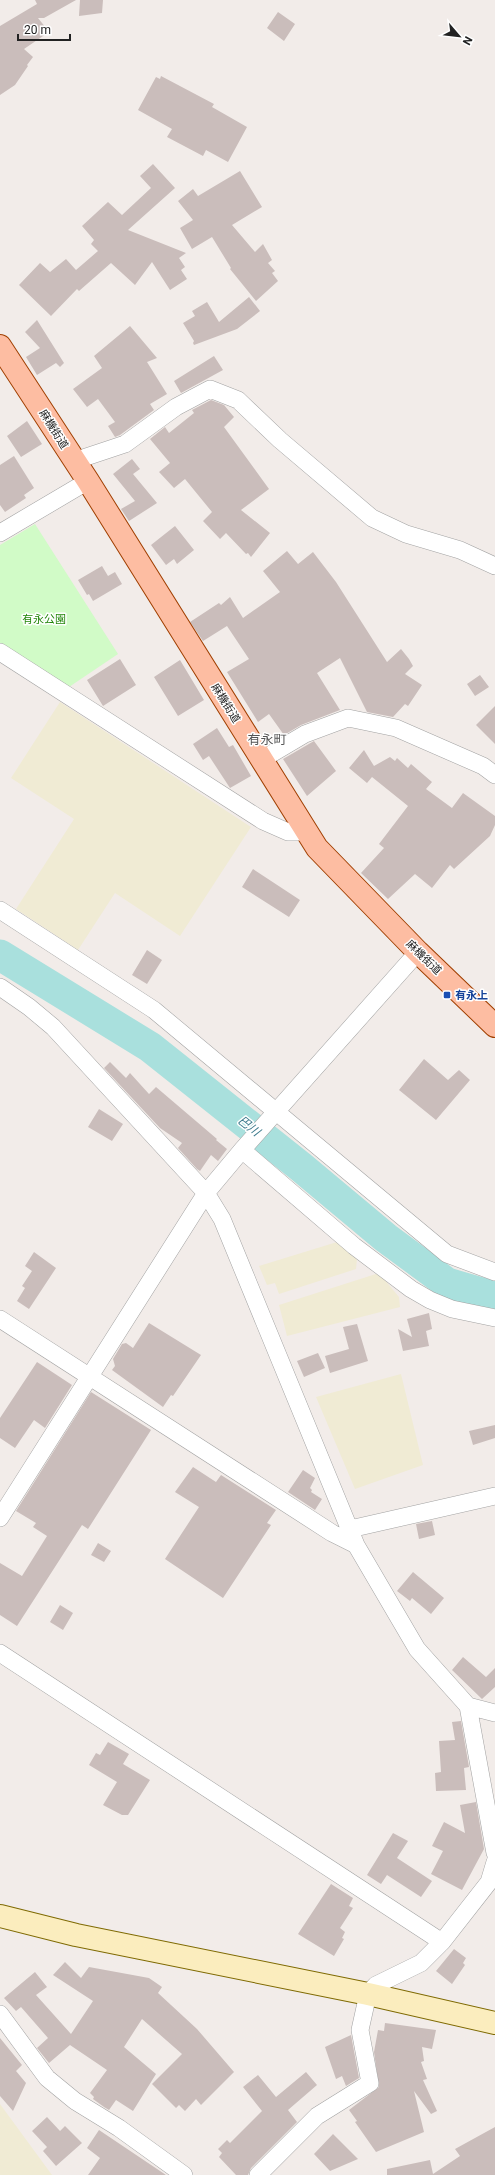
<svg xmlns="http://www.w3.org/2000/svg" width="495" height="2175" viewBox="0 0 495 2175" font-family="Roboto,'Noto Sans JP',sans-serif">
<style>
.farmland{fill:#f0ebd4}
.park{fill:#d1fbc7}
.lines{fill:none;stroke-linecap:round;stroke-linejoin:round}
.river{stroke:#a9e0dd;stroke-width:31}
.building{fill:#cabdbb}
.street-casing{stroke:#a3a3a3;stroke-width:18}
.secondary-casing{stroke:#7f6a03;stroke-width:24}
.primary-casing{stroke:#a03f00;stroke-width:24}
.street{stroke:#fff;stroke-width:17}
.secondary{stroke:#fbedbe;stroke-width:22}
.primary{stroke:#fdbda2;stroke-width:22}
.transit-dot{fill:#1a4fb4;stroke:#fff;stroke-width:1.5}
.labels{text-anchor:middle;stroke-width:3;stroke-linejoin:round;paint-order:stroke}
.street-label{font-size:11px;fill:#222;stroke:#fff}
.park-label{font-size:11px;fill:#22860a;stroke:#fff}
.transit-label{font-size:11px;font-weight:bold;fill:#164399;stroke:#fff;text-anchor:start}
.water-label{font-size:12px;font-style:italic;fill:#3c7a8c;stroke:#fff}
.quarter-label{font-size:13px;fill:#555;stroke:#fff}
</style>
<rect width="100%" height="100%" fill="#f2ece9"/>
<path class="farmland" d="M60,702L251,827L180,936L115,893L78,950L16,909L74,819L11,778Z
M337,1242L357,1259L356,1269L279,1294L275,1283L267,1285L259,1266Z
M379,1273L399,1297L400,1307L287,1336L279,1305Z
M401,1374L423,1465L355,1489L316,1397Z
M0,2104L52,2175H0Z"/>
<path class="park" d="M35,524L118,654L69,687L0,643V545Z"/>
<g class="lines">
<path class="river" d="M0,955L150,1047L301,1167L386,1238L447,1283L495,1297"/>
</g>
<path class="building" d="M35,0H76L44,18H38L46,28V34L24,49L33,57L27,65L28,66L15,85L0,95V26L37,4Z
M80,0H103L102,13L79,16Z
M278,12L295,24L284,41L267,28Z
M161,76L214,104L212,107L247,127L228,162L206,150L203,156L167,137L172,129L138,110L156,77L160,79Z
M153,164L175,188L128,230L186,253L179,258L185,267L181,270L187,279L170,290L152,262L135,285L111,263L79,291L77,289L51,316L19,285L40,263L50,272L66,259L76,270L98,251L91,244L94,240L82,226L108,202L122,215L151,188L140,176Z
M240,171L262,207L232,225L255,252L263,244L272,260L268,263L275,271L272,273L278,281L256,301L230,269L231,268L212,237L192,249L180,228L193,220L178,201L193,189L198,196Z
M249,297L260,311L237,329L194,345L193,343L194,341L183,323L195,316L192,311L207,302L219,322Z
M37,320L64,363L60,367L56,363L37,375L26,357L40,348L25,332Z
M130,326L157,358L147,362L167,394L150,404L154,410L120,435L115,437L108,426L115,422L98,399L87,407L73,389L102,368L94,356Z
M214,356L223,370L181,393L174,381Z
M211,400L224,405L234,417L224,427L269,489L241,510L270,533L251,557L248,553L246,554L226,533L220,539L203,521L212,512L185,479L174,488L159,472L170,463L150,439L165,427L169,433L194,413L192,410Z
M27,421L42,444L21,457L7,436Z
M14,456L34,488L24,495L26,498L5,512L0,505V465Z
M132,459L140,469L133,474L157,503L129,521L121,509L135,501L113,474Z
M175,526L194,550L177,564L174,559L166,565L151,545Z
M287,551L298,564L313,552L336,582L387,662L401,649L409,659L413,666L405,674L422,685L408,706L405,704L393,717L367,712L340,658L317,673L340,710L301,725L284,735L269,714L258,722L227,672L249,659L227,626L203,641L190,622L219,603L221,605L230,597L243,618L250,613L280,592L263,571Z
M102,566L108,576L115,572L122,584L93,601L89,594L87,595L78,580Z
M120,659L136,685L103,706L87,680Z
M180,660L204,700L178,716L154,677Z
M480,675L489,687L475,696L467,684Z
M495,706V744L476,725Z
M217,728L229,747L233,745L251,776L230,788L209,756L203,760L193,744Z
M314,741L336,771L307,796L283,759Z
M364,750L374,766L390,757L395,761L397,758L408,768L411,764L432,782L426,789L452,808L463,793L495,816V825L490,836L454,869L450,865L432,888L415,874L388,899L361,873L384,848L379,844L408,806L372,777L367,783L349,768Z
M253,869L300,900L289,917L242,887Z
M147,950L162,960L147,984L132,975Z
M424,1059L448,1080L459,1070L470,1080L436,1120L399,1090Z
M110,1062L126,1078L130,1073L149,1094L156,1087L217,1139L216,1140L227,1149L218,1161L211,1155L200,1171L197,1169L178,1148L182,1143L160,1128L104,1068Z
M99,1109L123,1124L112,1141L88,1127Z
M34,1252L56,1268L29,1309L17,1301L25,1288L22,1286L32,1271L25,1266Z
M429,1313L432,1329L426,1331L429,1346L403,1351L398,1329L412,1337L407,1319Z
M149,1323L201,1355L173,1396L171,1395L163,1407L112,1370L115,1366L113,1359L122,1344L126,1343L133,1348Z
M357,1324L368,1361L330,1373L325,1356L349,1349L343,1327Z
M318,1353L325,1368L304,1377L297,1361Z
M37,1362L72,1385L45,1428L34,1420L15,1448L0,1438V1418Z
M91,1392L151,1430L88,1529L82,1525L17,1626L0,1615V1563L22,1576L47,1536L33,1527L36,1523L16,1511Z
M495,1425V1438L473,1445L469,1431Z
M193,1467L216,1482L221,1475L276,1510L267,1523L271,1525L223,1598L165,1559L199,1507L175,1492Z
M303,1470L315,1478L310,1488L312,1490L311,1492L322,1499L315,1510L288,1492Z
M432,1521L435,1535L419,1539L416,1524Z
M98,1543L111,1551L104,1562L91,1555Z
M413,1572L444,1598L431,1614L412,1598L410,1601L397,1591Z
M60,1605L73,1613L63,1630L50,1622Z
M463,1657L486,1677L495,1668V1687L482,1699L452,1670Z
M461,1721L469,1767L464,1768L466,1790L436,1791L435,1773L441,1772L439,1741L455,1740L452,1722Z
M108,1742L129,1754L123,1764L150,1780L128,1815H122L103,1805L117,1782L89,1765L96,1753L100,1755Z
M476,1802L484,1849L462,1890L431,1874L443,1851L432,1846L444,1822L465,1833L460,1805Z
M393,1833L408,1841L397,1858L432,1881L421,1897L387,1875L381,1884L367,1875Z
M331,1884L353,1898L349,1906L353,1908L340,1928L345,1932L342,1938L344,1939L334,1956L298,1934Z
M454,1949L466,1958L463,1963L465,1965L452,1984L436,1971Z
M65,1962L81,1978L89,1967L149,1978L162,1987L158,1993L197,2029L234,2072L201,2105L196,2099L185,2111L179,2105L176,2108L152,2084L182,2054L142,2019L124,2047L156,2074L133,2111L116,2100L109,2110L104,2107L93,2099L94,2097L90,2093L107,2070L70,2045L49,2063L37,2048L48,2038L21,2007L16,2011L4,1998L35,1972L47,1987L36,1995L71,2034L93,2001L53,1975Z
M385,2023L436,2030L432,2049L422,2047L424,2061L421,2062L427,2079L423,2080L437,2111L431,2114L414,2091L424,2132L376,2152L355,2122L357,2121L349,2110L379,2087L374,2052L378,2030L384,2031Z
M351,2035L359,2078L346,2086L342,2076L336,2079L325,2047Z
M0,2038L22,2065L16,2071L26,2083L13,2111L0,2096Z
M306,2072L317,2085L288,2110L297,2122L251,2168L248,2175H236L219,2157L222,2153L218,2149L227,2140L230,2143L262,2111L243,2087L258,2075L276,2097Z
M47,2117L60,2131L65,2126L82,2143L56,2166L43,2151L47,2147L32,2131Z
M495,2127V2175H387V2169L430,2160L433,2174L460,2156L455,2149Z
M99,2130L166,2175H88L100,2158L87,2148Z
M333,2134L358,2159L330,2171L314,2154Z"/>
<g class="lines">
<defs>
<path id="street" d="M74,461L125,444L176,407L210,389L238,400L280,440L372,518L406,534L460,550L495,566
M0,533L88,481
M0,652L263,821L288,832H306
M261,760L305,734L348,718L396,728L483,766L495,775
M0,910L154,1010L447,1254L495,1272
M0,987L29,1007L53,1027L206,1193L222,1219L356,1545L417,1649L468,1706L495,1713
M242,1150L354,1246L411,1289L430,1300L452,1309L495,1318
M0,1319L332,1533L356,1545
M0,1518L206,1193L242,1150L418,952
M350,1529L495,1496
M0,1653L442,1942
M468,1706L495,1853
M0,2014L47,2078L75,2101L119,2128L184,2175
M258,2175L317,2116L370,2083L360,2030L368,1994L376,1985L421,1963L442,1942L489,1882L495,1862"/>
<path id="secondary" d="M0,1916L76,1935L368,1994L495,2023"/>
<path id="primary" d="M0,346L88,481L317,848L418,952L495,1026"/>
</defs>
<use href="#street" class="street-casing"/>
<use href="#secondary" class="secondary-casing"/>
<use href="#primary" class="primary-casing"/>
<use href="#street" class="street"/>
<use href="#secondary" class="secondary"/>
<use href="#primary" class="primary"/>
</g>
<rect class="transit-dot" x="443" y="991" width="8" height="8" rx="2"/>
<g class="labels">
<g class="street-label">
<text transform="translate(54 429) rotate(58)" y="4">麻機街道</text>
<text transform="translate(226 703) rotate(58)" y="4">麻機街道</text>
<text transform="translate(424 957) rotate(44)" y="4">麻機街道</text>
</g>
<g class="park-label">
<text x="44" y="623">有永公園</text>
</g>
<g class="transit-label">
<text x="455" y="999">有永上</text>
</g>
<g class="water-label">
<text transform="translate(249 1126) rotate(38)" y="4">巴川</text>
</g>
<g class="quarter-label">
<text x="267" y="744">有永町</text>
</g>
</g>
<g transform="translate(459 36) rotate(118)" stroke="#ffffff" stroke-width="3" paint-order="stroke">
<path d="M0-3L7 15L0 10L-7 15Z" fill="#222222"/>
<text y="-6" font-size="11" font-weight="bold" text-anchor="middle" fill="#222222">N</text>
</g>
<path d="M18 34v6h52v-6" fill="none" stroke="#222222" stroke-width="2"/>
<text x="24" y="34" font-size="12" fill="#222222" stroke="#ffffff" stroke-width="3" paint-order="stroke">20 m</text>
</svg>
